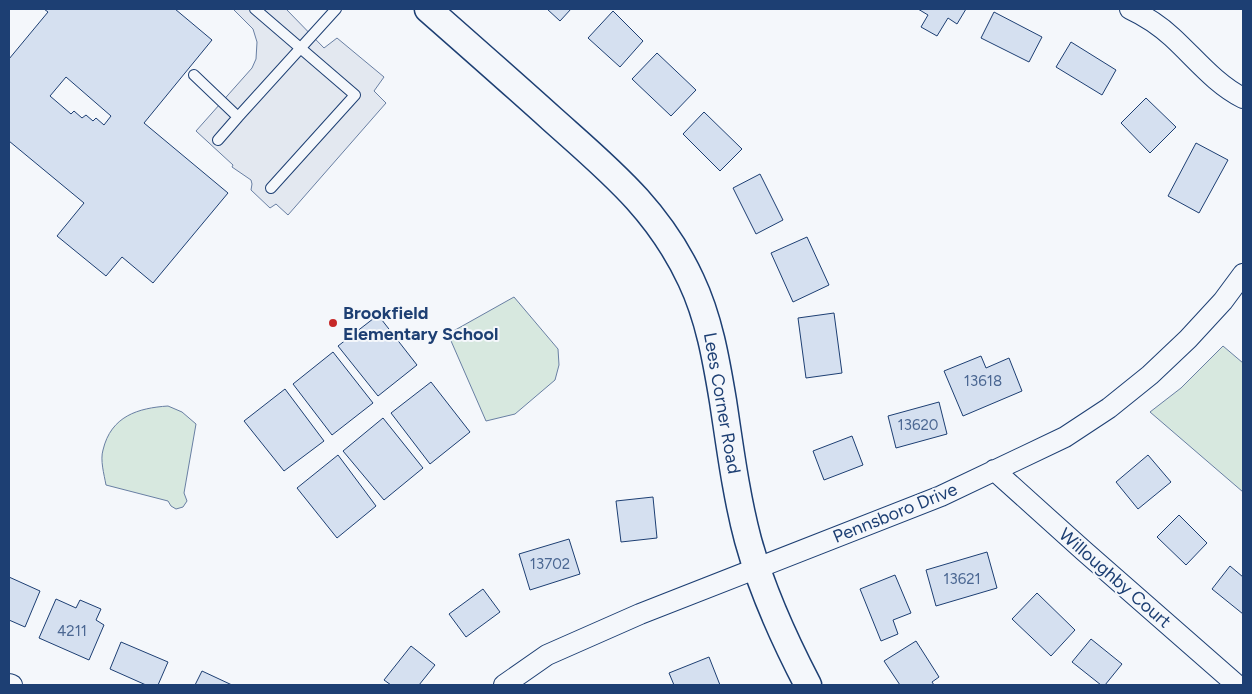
<svg xmlns="http://www.w3.org/2000/svg" width="1252" height="694" viewBox="0 0 1252 694" font-family="Figtree,sans-serif">
<style>
.green{fill:#d7e8df;stroke:#687fa3}
.parking{fill:#e3e8f0;stroke:#687fa3}
.building{fill:#d5e0f0;stroke:#1d3f73;fill-rule:evenodd}
.lines{fill:none;stroke-linecap:round;stroke-linejoin:round}
.service-casing{stroke:#1d3f73;stroke-width:12}
.minor-casing{stroke:#1d3f73;stroke-width:22}
.tertiary-casing{stroke:#1d3f73;stroke-width:29}
.service{stroke:#f4f7fb;stroke-width:10}
.minor{stroke:#f4f7fb;stroke-width:20}
.tertiary{stroke:#f4f7fb;stroke-width:26}
.poi-dot{fill:#c62828;stroke:#f4f7fb;stroke-width:2}
.labels{text-anchor:middle;stroke-width:4;stroke-linejoin:round;paint-order:stroke}
.number-label{font-size:15px;fill:#4b6792}
.poi-label{font-size:18px;font-weight:bold;fill:#1d3f73;stroke:#f4f7fb;text-anchor:start}
.street-label{font-size:18px;fill:#1d3f73;stroke:#f4f7fb}
</style>
<rect width="100%" height="100%" fill="#f4f7fb"/>
<path class="green" d="M514,297L558,349L559,365L555,380L515,414L486,421L448,334Z
M1223,346L1243,363V492L1150,412L1181,388Z
M168,406L182,412L196,424L184,493L187,501L183,507L176,509L171,506L168,501L106,485C104,474 100,460 103,450C111,416 138,408 168,406Z"/>
<path class="parking" d="M233,9H286L324,48L337,38L384,77L374,91L386,103L288,215L276,204L270,208L251,190L252,184L251,180L232,167L233,165L196,131L252,68L256,59L257,42L253,29Z"/>
<path class="building" d="M44,9H175L212,40L144,123L228,193L153,283L122,257L106,276L57,236L84,203L9,141V59L48,12ZM66,77L111,116L104,125L96,118L93,121L86,115L82,118L74,111L71,114L50,96Z
M547,9H571L560,21Z
M918,9H966L957,24L948,18L937,36L921,27L928,15Z
M613,11L643,41L620,67L588,38Z
M994,12L1042,37L1029,62L981,38Z
M1071,42L1116,70L1102,95L1056,67Z
M657,53L696,90L671,116L632,79Z
M1146,98L1176,127L1150,153L1121,123Z
M704,112L742,149L720,171L683,134Z
M1196,143L1228,160L1199,213L1168,196Z
M760,174L783,220L756,234L733,188Z
M807,237L829,285L793,302L771,253Z
M834,313L842,373L806,378L798,318Z
M378,315L417,365L378,396L338,346Z
M333,352L373,403L332,435L293,384Z
M981,356L986,368L1009,358L1022,391L963,416L944,371Z
M431,382L470,432L430,464L391,413Z
M285,389L324,441L284,471L244,421Z
M939,402L947,434L896,448L888,416Z
M383,418L423,468L384,500L343,451Z
M852,436L863,465L824,480L813,451Z
M338,455L376,506L337,538L297,488Z
M1148,455L1171,482L1138,509L1116,482Z
M653,497L657,538L621,542L616,501Z
M1179,515L1207,543L1186,565L1157,537Z
M569,539L580,574L530,590L519,554Z
M987,552L997,588L936,606L926,570Z
M1230,566L1243,577V614L1212,589Z
M895,575L911,613L893,620L898,634L881,641L860,589Z
M9,577L40,591L25,627L9,620Z
M483,589L500,612L466,637L449,614Z
M1037,593L1075,630L1051,656L1012,619Z
M56,599L76,608L80,600L101,609L96,620L104,625L89,660L39,638Z
M1091,639L1122,664L1105,685H1101L1072,662Z
M916,641L939,677L932,682L934,685H900L884,661Z
M121,642L168,662L158,685H146L110,669Z
M411,646L435,665L419,685H391L384,680Z
M709,657L720,685H674L669,673Z
M202,671L232,685H195Z"/>
<g class="lines">
<defs>
<path id="service" d="M255,9L355,95L271,188
M194,75L238,117L218,140
M238,117L336,9"/>
<path id="minor" d="M1130,9C1145,16 1160,26 1172,37C1195,58 1215,84 1243,98
M994,470L1084,551L1237,685
M9,684L12,685
M504,685L547,655L640,614L941,496L1065,437L1109,408L1150,375L1188,339L1223,301L1243,274"/>
<path id="tertiary" d="M428,9C470,46 511,82 552,119C609,170 658,209 691,280C709,318 716,359 723,401C730,447 736,495 748,540C762,591 784,639 808,685"/>
</defs>
<use href="#service" class="service-casing"/>
<use href="#minor" class="minor-casing"/>
<use href="#tertiary" class="tertiary-casing"/>
<use href="#service" class="service"/>
<use href="#minor" class="minor"/>
<use href="#tertiary" class="tertiary"/>
</g>
<circle class="poi-dot" cx="333" cy="323" r="5"/>
<g class="labels">
<g class="number-label">
<text x="983" y="386">13618</text>
<text x="918" y="430">13620</text>
<text x="550" y="569">13702</text>
<text x="962" y="584">13621</text>
<text x="72" y="636">4211</text>
</g>
<g class="poi-label">
<text x="343" y="319">Brookfield<tspan x="343" dy="21">Elementary School</tspan></text>
</g>
<g class="street-label">
<text transform="translate(722 403) rotate(80)" y="6">Lees Corner Road</text>
<text transform="translate(895 513) rotate(-22)" y="6">Pennsboro Drive</text>
<text transform="translate(1115 578) rotate(41)" y="6">Willoughby Court</text>
</g>
</g>
<rect width="1252" height="694" fill="none" stroke="#1d3f73" stroke-width="20"/>
</svg>
